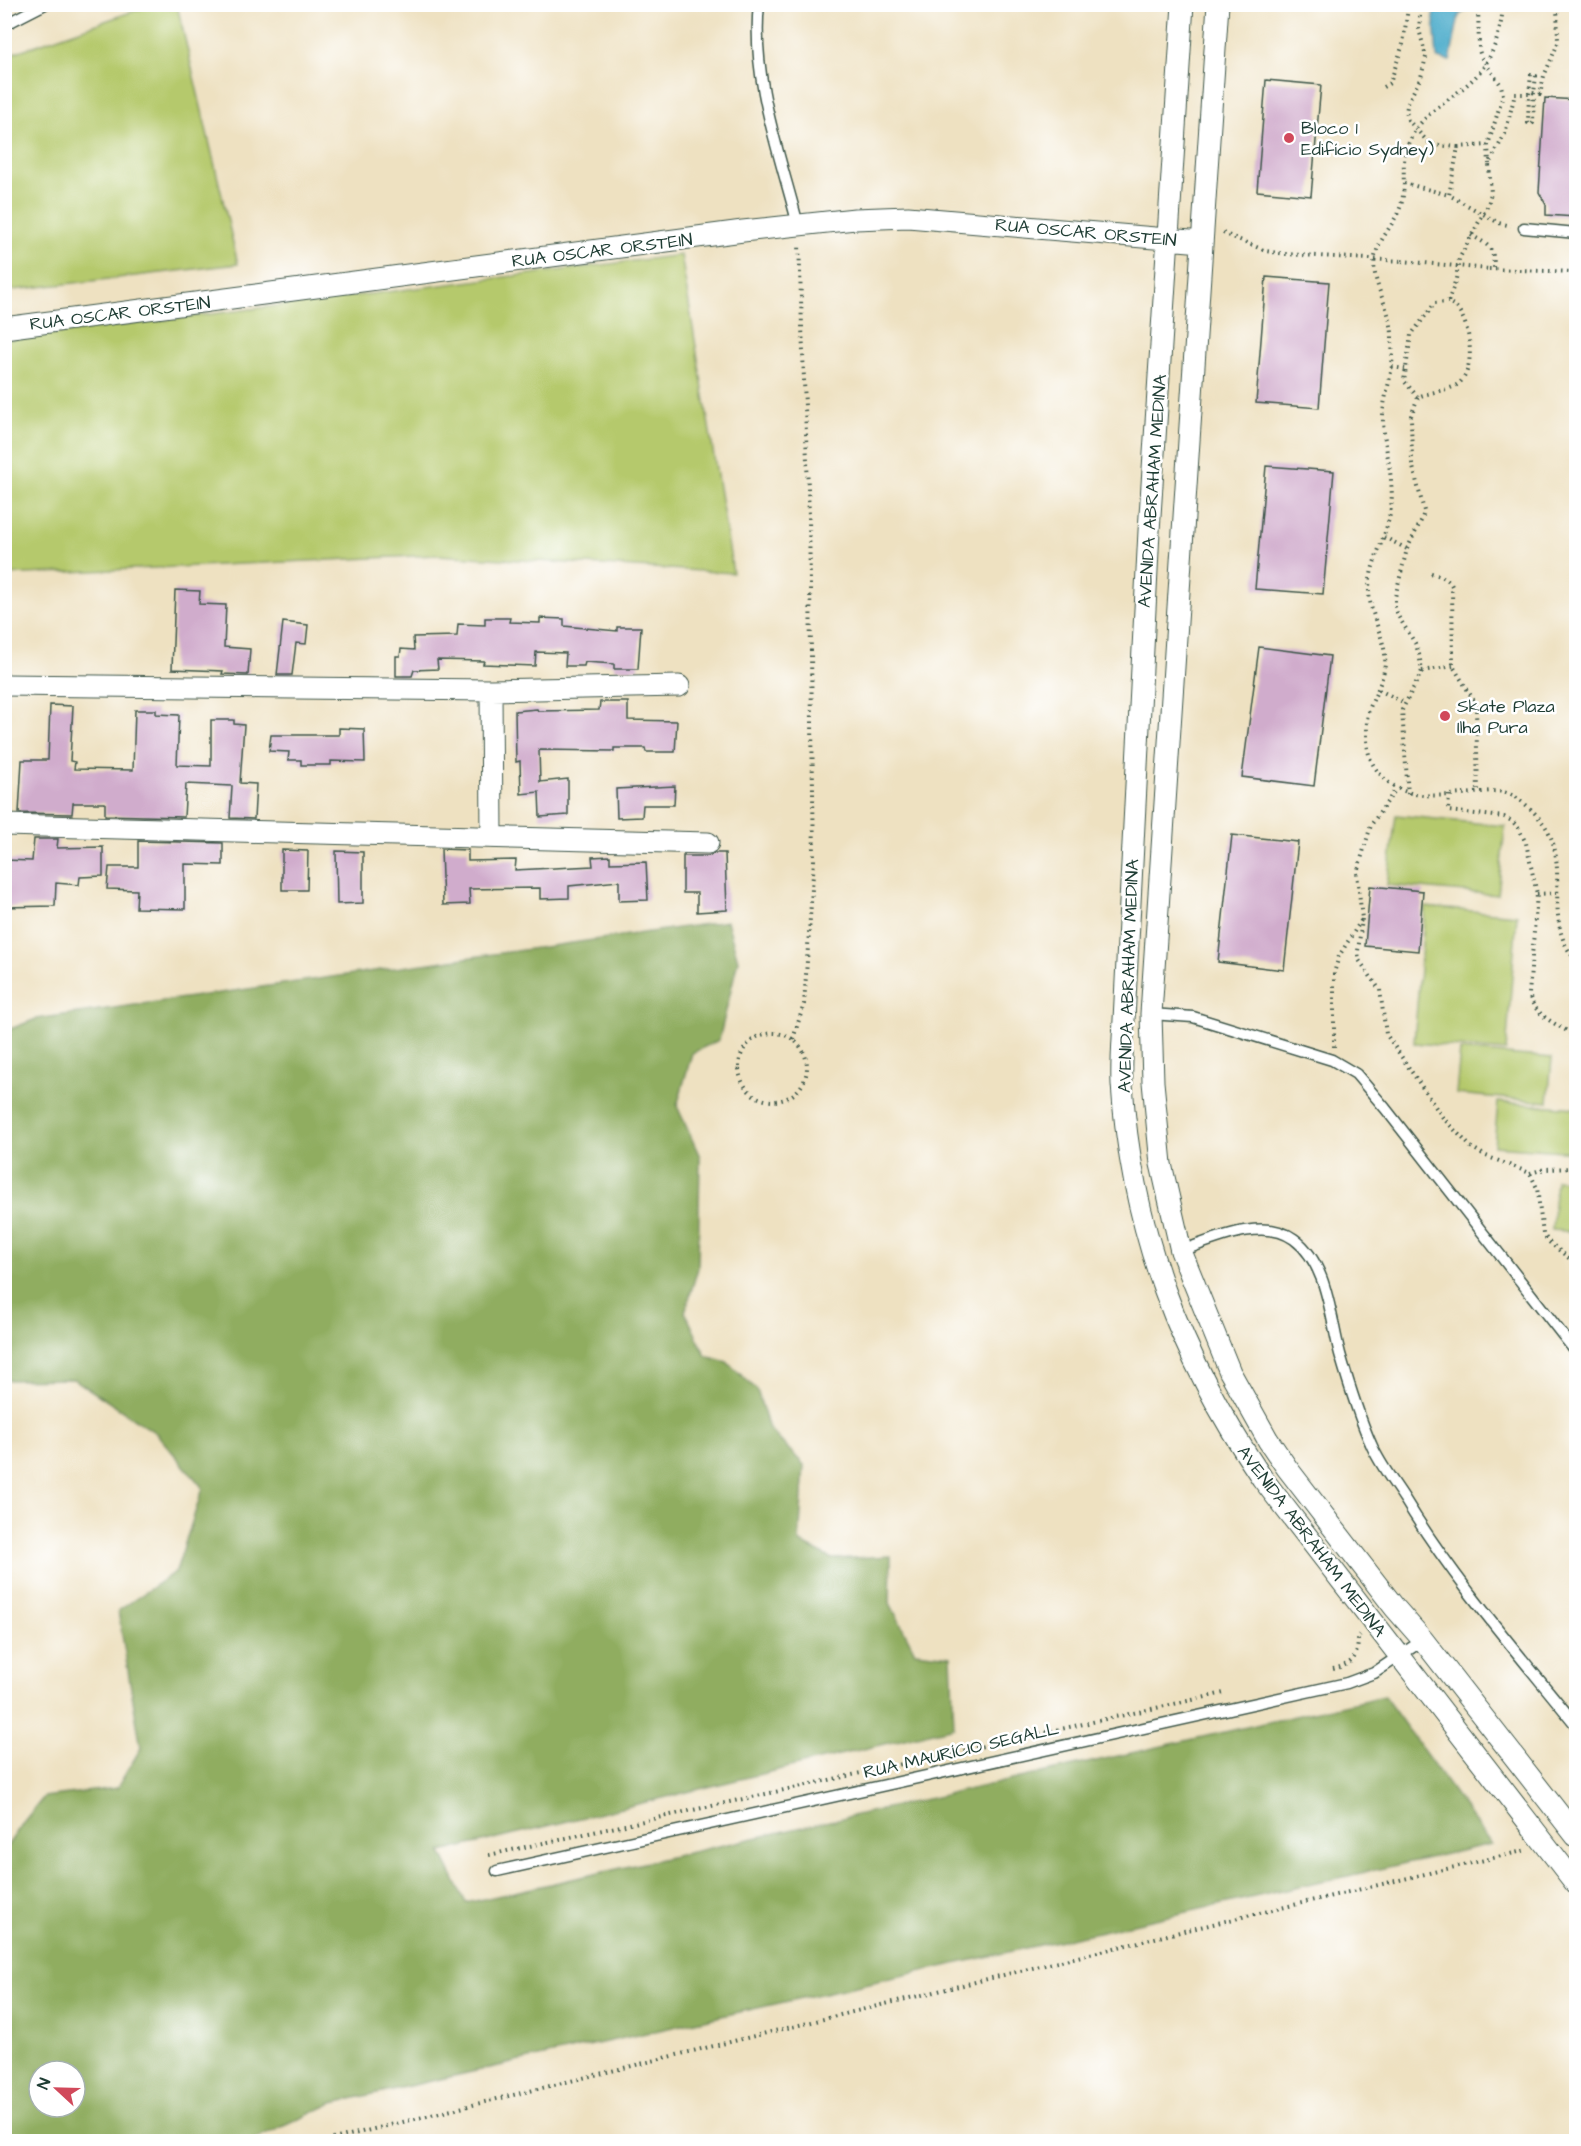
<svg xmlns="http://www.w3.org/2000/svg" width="1581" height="2146" viewBox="0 0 1581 2146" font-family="'Architects Daughter',sans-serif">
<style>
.green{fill:#b5c96c;stroke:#6a8350;stroke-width:1.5}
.forest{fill:#90ad60;stroke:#58754a;stroke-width:1.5;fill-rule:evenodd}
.water{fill:#4caccb;stroke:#367480;stroke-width:1.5}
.building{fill:#d0accc}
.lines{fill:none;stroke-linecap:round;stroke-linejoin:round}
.lane-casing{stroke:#3e5649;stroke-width:13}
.street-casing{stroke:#3e5649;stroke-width:23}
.path{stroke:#3e5649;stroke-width:4;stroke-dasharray:1.5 4.5;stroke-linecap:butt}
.lane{stroke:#fff;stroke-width:10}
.street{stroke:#fff;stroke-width:21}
.path-bridge{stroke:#3e5649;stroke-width:4;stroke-dasharray:1.5 4.5;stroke-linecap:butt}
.poi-dot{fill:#d1495b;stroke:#fff;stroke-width:2}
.labels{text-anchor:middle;stroke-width:5;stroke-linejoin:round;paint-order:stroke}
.poi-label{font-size:18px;fill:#1f3d34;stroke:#fff;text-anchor:start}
.street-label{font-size:18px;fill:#1f3d34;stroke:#fff}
</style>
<rect width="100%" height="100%" fill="#fff"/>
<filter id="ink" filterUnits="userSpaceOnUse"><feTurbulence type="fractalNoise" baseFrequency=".0167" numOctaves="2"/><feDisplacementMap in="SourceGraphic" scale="12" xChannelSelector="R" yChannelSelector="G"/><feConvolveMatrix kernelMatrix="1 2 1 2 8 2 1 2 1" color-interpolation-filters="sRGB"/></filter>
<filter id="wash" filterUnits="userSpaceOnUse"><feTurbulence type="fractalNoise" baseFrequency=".008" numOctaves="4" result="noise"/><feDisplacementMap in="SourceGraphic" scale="24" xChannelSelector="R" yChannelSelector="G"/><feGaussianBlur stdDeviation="1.35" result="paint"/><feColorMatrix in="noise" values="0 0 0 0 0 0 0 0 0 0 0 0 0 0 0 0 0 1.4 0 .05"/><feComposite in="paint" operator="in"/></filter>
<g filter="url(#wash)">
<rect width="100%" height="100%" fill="#eee1c1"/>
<path class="green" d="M151,5H177L238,264L5,291V56Z
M681,255L733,573L437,555L5,575V340Z
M1396,815L1505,826L1498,895L1387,885Z
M1425,907L1517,915L1506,1051L1414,1043Z
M1460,1050L1552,1058L1548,1102L1456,1094Z
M1498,1102L1576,1108V1152L1494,1146Z
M1556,1180L1576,1182V1232L1552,1230Z"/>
<path class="forest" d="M727,921L738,960L719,1040L692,1053L677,1106L700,1157L698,1268L685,1312L706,1356L727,1362L757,1390L769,1429L804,1465L799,1542L832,1559L891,1556L890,1603L915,1652L951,1656L954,1727L441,1852L466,1903L1384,1696L1491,1844L333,2103L252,2141H5L4,1941H6L4,1930L5,1849L25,1820L44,1797L117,1788L141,1748L118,1611L176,1571L203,1488L156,1433L74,1379L5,1380V1031L36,1019ZM39,2071H75V2107H39Z"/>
<path class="water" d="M1437,4L1470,5V8L1459,15L1450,61L1437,58L1433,6Z"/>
<g id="blocks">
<path class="building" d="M1266,80L1321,85L1311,196L1257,191Z
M1545,98L1576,100V217L1546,215V205L1539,192Z
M1266,277L1329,282L1319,408L1256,403Z
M1266,466L1334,471L1323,594L1255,589Z
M175,590L200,591L199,604L226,605L224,647L250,649L248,675L222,674L223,671L172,669Z
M485,618H510L509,622L540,623V618L564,619V626L617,631V627H641L638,669H614V664L585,662L584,666H565L566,653L536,652L535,666L483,664L484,661L437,660L438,669L414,670L412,676H396V656H400L401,649L414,650L413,637L457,636L458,624L485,625Z
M283,622L308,625L306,644L296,643L292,675H277Z
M1259,647L1330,656L1314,786L1242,777Z
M600,702H628V720L677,721L675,752H646L645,748H614V751L539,750L540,782L568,779V815L540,817L539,792L521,794L520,761L516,762L515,711L537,709L538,711L599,710Z
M50,705L73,706L70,761L75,762L74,769L133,770L135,710H156V714L179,715L177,765L211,766V720H234V724L244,725L240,783L256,784L254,819L230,818L232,786L186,784L184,817L105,815V803H73L72,814L19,813L22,760H48Z
M339,728L364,729L365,762L331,761V765H301V760H288L289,752L269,751L271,735H339Z
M675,786L674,805H643L642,817L617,818L616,789Z
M1232,835L1298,842L1284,970L1218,962Z
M34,839H58L57,848L103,847V876L80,877L79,885L56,883L55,906L4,907V860L32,861Z
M138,841L223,843V865L185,864V909L136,908L137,890L107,889L109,867H138Z
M441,849L468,850V861L516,860L515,870L593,866L592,857L610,856V863L646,862L648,900L619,901V881L569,886V898L540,899V888L469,889L470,904L443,905Z
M282,850L308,851L307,890H282Z
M336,851L363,852V903L337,904Z
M715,853H725L727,910L697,912V893H683V856H708Z
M1370,886L1423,891L1418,951L1365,946Z"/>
</g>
</g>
<g filter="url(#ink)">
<use href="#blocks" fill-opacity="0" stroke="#3e5649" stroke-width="1.5"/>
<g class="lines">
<defs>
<path id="lane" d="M759,4C751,79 780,154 798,225
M4,25L45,4
M1524,228L1576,233
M1151,1014L1193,1017L1332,1060L1356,1074L1385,1108L1576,1352
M1181,1251C1213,1240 1263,1216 1294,1239C1328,1264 1330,1317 1340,1354C1349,1385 1358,1415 1371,1444C1379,1463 1393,1481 1404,1498C1453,1579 1517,1652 1576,1725
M497,1871L1347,1683L1374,1673L1423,1640"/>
<path id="street" d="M1183,4L1149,531L1124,1020C1123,1041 1121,1063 1122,1084C1131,1230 1181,1358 1262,1478L1576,1884
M1218,4L1151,1014L1153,1082L1161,1164L1181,1251L1230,1372L1268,1440L1287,1468L1395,1608L1423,1640L1576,1836
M4,328L743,231L855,219L908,217L1202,242
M4,685L491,690L679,686
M491,690L492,836
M4,825L708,843"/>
</defs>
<use href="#lane" class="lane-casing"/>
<use href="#street" class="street-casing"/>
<path class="path" d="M1421,4L1419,29L1426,57L1421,77L1408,102L1406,111L1408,120L1427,141L1435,145L1458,147L1449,195L1499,223L1511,226
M1478,4L1479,50L1481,57L1501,85L1503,95L1488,145L1489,164
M1503,4C1502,28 1494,56 1478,74C1453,102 1414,113 1405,154C1402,170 1406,189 1401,205C1395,224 1379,238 1375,257C1370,284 1392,309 1392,336C1392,345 1393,355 1392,365C1390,384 1382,402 1383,422C1385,453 1396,483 1390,514C1385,539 1371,562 1369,587C1368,610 1382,632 1385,654C1387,675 1376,691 1369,710C1366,719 1367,729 1367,738C1367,748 1369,758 1374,766C1398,803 1435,796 1474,793C1482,792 1494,790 1503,792C1518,795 1534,811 1543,823C1573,863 1540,922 1576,960
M1383,87L1390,83L1403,44L1408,8L1412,5L1420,6
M1529,94L1531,75L1536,76L1534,93
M1458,147L1488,145
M1404,183L1449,195
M1223,233L1266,251L1285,254L1402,261
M1471,235C1489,245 1494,247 1494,269
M1489,269L1576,272
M1392,367L1405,369
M1418,397L1404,381L1411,335L1435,303L1448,302
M1384,537L1407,549
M1431,573C1440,576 1448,577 1452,586L1453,666L1473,699L1476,708L1478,793
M1422,671L1453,666
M1379,690L1405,703
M1408,794L1402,710L1422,671L1419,654L1415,643L1398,616L1395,607V597L1407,549L1422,519L1424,511L1412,463L1411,416L1418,397C1430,392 1445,391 1455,386C1478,374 1471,323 1456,307C1454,305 1451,304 1448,302L1456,279L1459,259L1488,205L1491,193L1489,164L1505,134L1515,94H1529L1528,123L1531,125L1533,123L1534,93L1540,94L1544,76L1558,43L1557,4
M1449,795L1448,811L1504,817L1512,821L1518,827L1526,843L1537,894L1529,994C1535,1018 1559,1024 1576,1037
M1537,894L1556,893
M1362,919L1358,951L1359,960L1380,990L1386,1034L1443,1118L1471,1147L1486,1156L1530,1173L1537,1188L1543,1234L1549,1242L1576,1264
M739 1067a34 34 0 1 1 68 0a34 34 0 1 1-68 0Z
M793,1039L804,1004L814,860L809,516L799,244
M1334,1047V973L1339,956L1362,919L1357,873L1371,825L1396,789
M1530,1173L1545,1169L1576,1168
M1333,1669C1353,1664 1358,1658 1358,1637L1360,1635
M489,1855L1224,1693
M321,2142L1196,1928L1527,1850"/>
<use href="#lane" class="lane"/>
<use href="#street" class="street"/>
<path class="path-bridge" d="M1402,261L1489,269"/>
</g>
</g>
<g class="poi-dot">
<circle cx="1289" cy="138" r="6"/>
<circle cx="1445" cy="716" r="6"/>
</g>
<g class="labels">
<g class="poi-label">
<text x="1301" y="134">Bloco 1<tspan x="1301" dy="21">Edifício Sydney)</tspan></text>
<text x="1457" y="712">Skate Plaza<tspan x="1457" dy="21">Ilha Pura</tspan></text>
</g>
<g class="street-label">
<text transform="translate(1086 232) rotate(5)" y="6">RUA OSCAR ORSTEIN</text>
<text transform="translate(602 250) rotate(-7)" y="6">RUA OSCAR ORSTEIN</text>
<text transform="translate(120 313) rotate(-7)" y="6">RUA OSCAR ORSTEIN</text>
<text transform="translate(1152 491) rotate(-86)" y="6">AVENIDA ABRAHAM MEDINA</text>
<text transform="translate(1128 976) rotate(-88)" y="6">AVENIDA ABRAHAM MEDINA</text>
<text transform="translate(1312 1541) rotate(53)" y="6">AVENIDA ABRAHAM MEDINA</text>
<text transform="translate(961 1750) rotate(-13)" y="6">RUA MAURÍCIO SEGALL</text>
</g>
</g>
<rect width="1581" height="2146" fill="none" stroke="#fff" stroke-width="24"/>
<g transform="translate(57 2089) rotate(292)"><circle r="28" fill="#ffffff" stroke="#a5b1ae" stroke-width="1.5"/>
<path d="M0-4.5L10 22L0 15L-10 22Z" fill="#d1495b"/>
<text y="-9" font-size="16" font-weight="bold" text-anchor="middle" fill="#1f3d34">N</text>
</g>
</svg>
